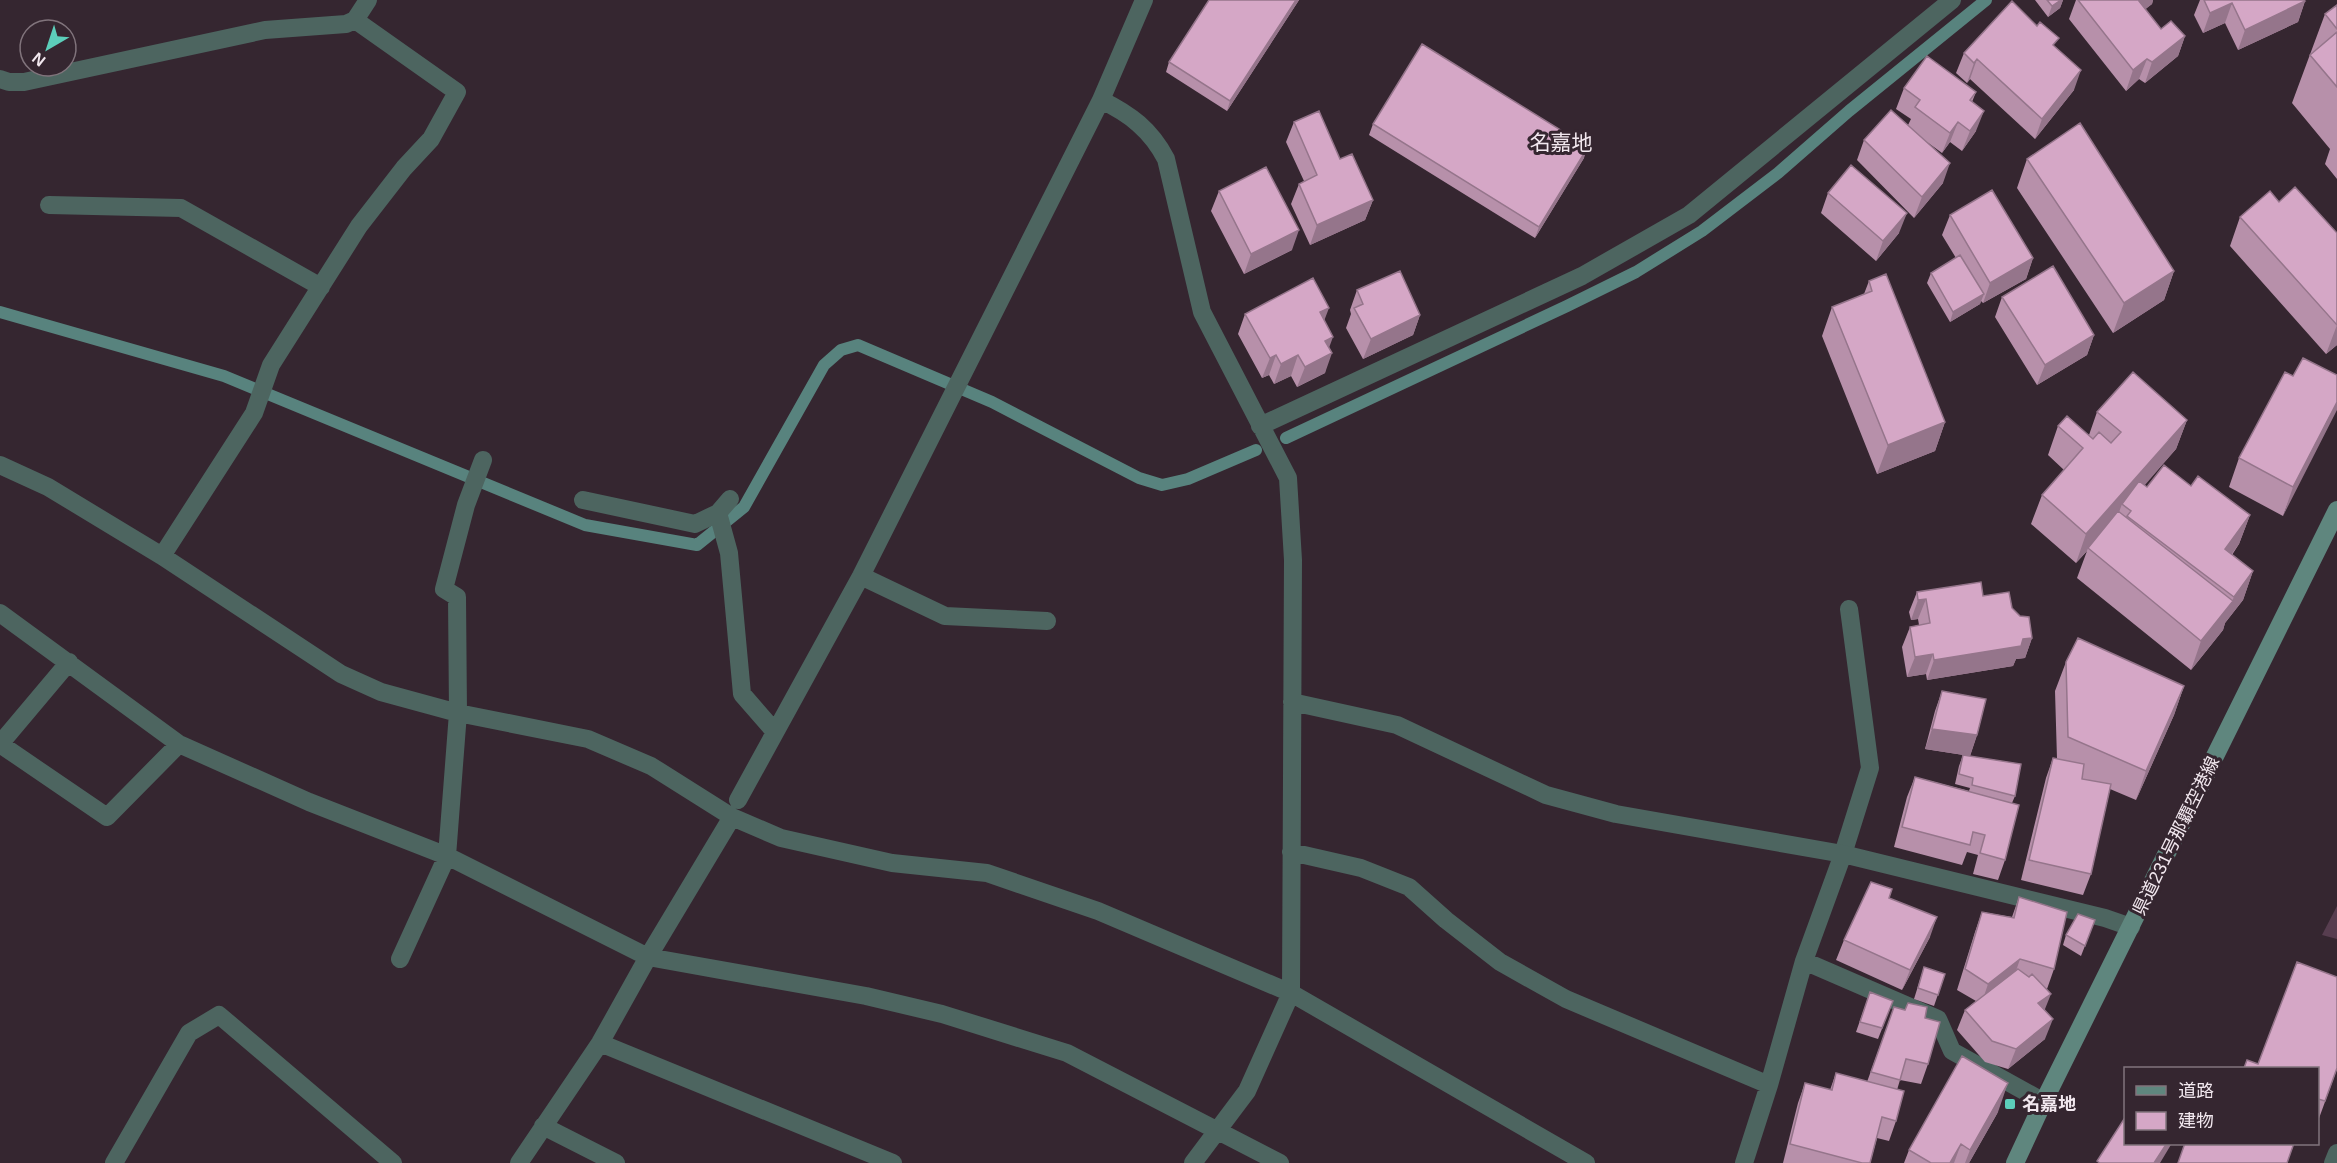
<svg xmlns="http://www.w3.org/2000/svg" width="2337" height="1163" viewBox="0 0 2337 1163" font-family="Helvetica,'Noto Sans JP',sans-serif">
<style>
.green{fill:#573d4f}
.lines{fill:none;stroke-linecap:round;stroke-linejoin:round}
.stream{stroke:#58837e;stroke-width:12}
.lane{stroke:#4d6560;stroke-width:18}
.street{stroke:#4d6560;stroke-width:18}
.secondary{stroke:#5f867e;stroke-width:18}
.wall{fill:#b790aa}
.shaded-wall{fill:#95758b}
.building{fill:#d5a7c6;stroke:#95758b;stroke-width:1.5}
.poi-dot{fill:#5cceba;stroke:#352630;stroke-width:2}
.labels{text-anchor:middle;stroke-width:6;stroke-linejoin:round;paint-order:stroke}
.street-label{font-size:18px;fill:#f2e8ef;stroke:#352630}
.poi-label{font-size:18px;font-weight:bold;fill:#f2e8ef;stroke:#352630;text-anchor:start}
.quarter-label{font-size:21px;fill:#f2e8ef;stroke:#352630}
</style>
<rect width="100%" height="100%" fill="#352630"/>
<path class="green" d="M2337,906V939L2322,935Z"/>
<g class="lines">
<path class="stream" d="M0,312L224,376L585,525L697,545L744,507L824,365L841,350L858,345L992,402L1139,478L1162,485L1188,479L1256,450
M1286,438L1567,306L1636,272L1702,231L1778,173L1849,111L1986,0"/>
<path class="lane" d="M1843,854L1870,768L1849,609
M2333,1163L2337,1153"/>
<path class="street" d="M0,79L9,82H24L265,30L346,24L355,20
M1101,100C1130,114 1151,130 1166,159L1202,312L1288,478L1293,560L1291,993L1247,1091L1193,1163
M49,205L181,208L321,287
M1260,426L1582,276L1689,215L1952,0
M0,465L48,487L162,556L341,674L381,692L458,713L588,739L651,766L732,817L781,838L892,863L987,873L1098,911L1291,993L1586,1163
M583,500L695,524L718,513L730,499
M718,513L729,553L742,694L775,732
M162,556L254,413L271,365L359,226L404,168L431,139L457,92L355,20L368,0
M861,576L945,616L1047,621
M0,613L179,744L309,802L447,856L648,957L866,996L942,1014L1067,1053L1280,1163
M1292,702L1397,725L1546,795L1616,814L1843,854L2105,918L2131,927
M0,744L107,817L179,744
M0,744L69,662
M738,800L861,576L1101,100L1144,0
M1291,852L1361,868L1409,887L1446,920L1500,962L1566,999L1769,1085
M400,959L447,856L458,713L457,597L444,589L466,505L483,460
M1804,961L1938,1019L1952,1051L2044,1102
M600,1043L893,1163
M543,1126L616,1163
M114,1163L189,1033L219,1015L393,1163
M519,1163L600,1043L648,957L732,817
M1744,1163L1769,1085L1804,961L1843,854"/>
<path class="secondary" d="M2015,1163L2041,1107L2337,510"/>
</g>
<path class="wall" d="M1209,0H1299L1227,111L1166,72L1169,62Z
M2035,0H2063L2060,8L2048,17Z
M2076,0H2153L2152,4L2145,9L2161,29L2185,36L2178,56L2145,83L2139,79L2126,91L2069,19Z
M2200,0H2304L2305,1L2298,22L2238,50L2225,23L2203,33L2194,15Z
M2337,5V179L2325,164L2330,149L2292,103L2325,14Z
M2056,48L2074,90L2035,139L1970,79L1967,83L1956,73L1964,53Z
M1904,88L1976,92L1972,102L1976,131L1962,151L1950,142L1942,153L1927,142L1943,183L1914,218L1857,160L1864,140L1908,125L1911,119L1896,109Z
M1294,122L1340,159L1373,200L1365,220L1310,245L1291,204L1299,184L1304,181L1286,142Z
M1373,124L1584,158L1535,238L1369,135Z
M2027,159L2174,271L2164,300L2113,333L2017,188Z
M1219,191L1292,250L1244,274L1211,211Z
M1828,193L1899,233L1876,261L1821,213Z
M2279,202L2337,233V345L2326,354L2230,246L2240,217Z
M1950,215L2033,258L2026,279L1983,303L1981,301L1980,304L1950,322L1927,283L1931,273L1956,258L1942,235Z
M1869,281L1945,422L1935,451L1877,474L1822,336L1832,307L1864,294Z
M1357,290L1420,315L1413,335L1363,359L1346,328L1351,314L1350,310Z
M2002,297L2094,335L2087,355L2037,385L1995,317Z
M1245,314L1324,320L1329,347L1325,373L1297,387L1291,376L1274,384L1269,375L1262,378L1238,334Z
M2337,375L2283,516L2229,487L2239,458L2293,376Z
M2097,412L2187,420L2176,449L2144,485L2147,487L2191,486L2250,515L2239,544L2232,555L2253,571L2243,600L2225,623L2223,630L2191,670L2077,578L2087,551L2076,563L2031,524L2042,495L2064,470L2048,455L2058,426L2089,435Z
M1917,592L1983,596L2012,608L2032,638L2025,658L2016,659L2013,666L1927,680L1926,674L1907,677L1902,647L1910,627L1919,625L1918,619L1911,620L1909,612Z
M2066,662L2184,686L2174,715L2136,800L2110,789L2091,874L2083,895L2021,880L2046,778L2053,758L2057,759L2055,691Z
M1942,691L1977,735L1970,756L1925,749L1935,711Z
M1963,755L2015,796L2012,803L2005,860L1998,880L1973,874L1978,855L1967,852L1962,865L1894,847L1907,797L1915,777L1969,791L1970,788L1955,784L1959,766Z
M2019,897L2054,969L2047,989L2045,988V1039L2008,1069L1985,1062L1957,1030L1965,1010L1976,1001L1957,990L1975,932L1982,912L2012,917Z
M1889,898L1930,937L1902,990L1836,960L1844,940Z
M2095,920L2081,956L2063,945L2066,935Z
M1924,967L1945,974L1934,1006L1914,999Z
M1870,992L1893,1001L1878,1039L1856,1032Z
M1894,1007L1925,1018L1928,1064L1921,1084L1900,1080L1897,1090L1896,1121L1889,1141L1877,1138L1870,1163H1783L1798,1103L1805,1083L1830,1090L1836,1073L1867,1082Z
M2258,1064L2337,1069L2318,1121V1068Z
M1998,1112L1969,1163H1904L1909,1150Z"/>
<path class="shaded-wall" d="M1296,0H1299L1227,111L1230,101Z
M2061,0H2063L2060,8L2048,17L2052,6Z
M2140,0H2153L2152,4L2131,21L2139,1Z
M2305,1L2298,22L2238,50L2245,30Z
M2232,3L2225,23L2203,33L2210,13Z
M2185,36L2178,56L2145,83L2152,62Z
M1977,59L1970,79L1967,83L1974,63Z
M2147,59L2139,79L2126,91L2133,70Z
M2081,70L2074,90L2035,139L2042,119Z
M1984,111L1976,131L1962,151L1970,131Z
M1958,122L1950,142L1942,153L1950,133Z
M1588,147L1584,158L1535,238L1539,227Z
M1950,163L1943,183L1914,218L1922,197Z
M1373,200L1365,220L1310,245L1317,225Z
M1907,213L1899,233L1876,261L1883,241Z
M1299,230L1292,250L1244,274L1251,254Z
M2033,258L2026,279L1983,303L1990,283Z
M2174,271L2164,300L2113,333L2124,303Z
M1984,294L1980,304L1950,322L1953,312Z
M1329,308L1321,329L1320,312Z
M1420,315L1413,335L1363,359L1371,339Z
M2337,325V345L2326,354Z
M2094,335L2087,355L2037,385L2045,365Z
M1333,337L1326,356L1332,353L1325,373L1297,387L1305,367L1325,341Z
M1276,355L1269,375L1262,378L1270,358Z
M1298,355L1291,376L1274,384L1281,364Z
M2337,402V410L2283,516L2293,487Z
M2187,420L2176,449L2126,507L2122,504L2118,515L2088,548L2087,551L2076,563L2086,534Z
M1945,422L1935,451L1877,474L1888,445Z
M2250,515L2239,544L2214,578L2225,549Z
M2253,571L2243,600L2225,623L2223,630L2191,670L2201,641L2231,603L2234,597Z
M1926,599L1918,619L1911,620L1918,600Z
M2032,638L2025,658L2016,659L2013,666L1927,680L1934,660L2023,639Z
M1933,654L1926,674L1907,677L1915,657Z
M2184,686L2174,715L2136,800L2146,771Z
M1932,729L1977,735L1970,756L1925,749Z
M1937,917L1930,937L1902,990L1910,970Z
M2020,959L2013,980L1981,1005L1988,984Z
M2051,994L2043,1014L2038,1003Z
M2053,1019L2045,1039L2008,1069L2016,1049Z
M2008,1083L1998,1112L1969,1163H1965L1970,1150Z
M2167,1143H2172L2160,1163H2154Z
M1961,1144L1954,1163H1950Z"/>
<path class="building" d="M1209,0H1296L1230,101L1169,62Z
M2047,0H2061L2052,6Z
M2078,0H2140L2139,1L2161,29L2171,21L2185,36L2152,62L2147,59L2133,70Z
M2204,0H2304L2305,1L2245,30L2232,3L2210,13Z
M2012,1L2037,26L2040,22L2059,38L2053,45L2081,70L2042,119L1977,59L1974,63L1964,53Z
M2337,5V29L2325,14Z
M2337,32V87L2310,55Z
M1422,44L1588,147L1539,227L1373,124Z
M1927,56L1976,92L1970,100L1984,111L1970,131L1958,122L1950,133L1915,107L1920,100L1904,88Z
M1891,110L1950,163L1922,197L1864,140Z
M1319,111L1340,159L1352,154L1373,200L1317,225L1299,184L1317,175L1294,122Z
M2080,123L2174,271L2124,303L2027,159Z
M1851,165L1907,213L1883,241L1828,193Z
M1266,167L1299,230L1251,254L1219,191Z
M2295,187L2337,233V325L2240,217L2270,191L2279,202Z
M1992,190L2033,258L1990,283L1950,215Z
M1960,255L1984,294L1953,312L1931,273Z
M2053,266L2094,335L2045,365L2002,297Z
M1400,271L1420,315L1371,339L1354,308L1363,304L1357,290Z
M1886,274L1945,422L1888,445L1832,307L1872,291L1869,281Z
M1313,278L1329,308L1320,312L1333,337L1325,341L1332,353L1305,367L1298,355L1281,364L1276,355L1270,358L1245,314Z
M2303,358L2337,375V402L2293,487L2239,458L2285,372L2293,376Z
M2133,372L2187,420L2086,534L2042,495L2083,448L2058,426L2067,416L2093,439L2099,432L2111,443L2121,432L2097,412Z
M2164,465L2191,486L2198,476L2250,515L2225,549L2253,571L2234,597L2127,516L2131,511L2122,504L2139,481L2147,487Z
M2118,511L2233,601L2201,641L2088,548Z
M1981,582L1983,596L2009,592L2012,608L2020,616L2029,617L2032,638L2023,639L2021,646L1934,660L1933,654L1915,657L1910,627L1930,623L1926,599L1918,600L1917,592Z
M2078,638L2184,686L2146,771L2068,737L2066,662Z
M1942,691L1986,699L1977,735L1932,729Z
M1963,755L2021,764L2015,796L1972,785L1973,778L1959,774Z
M2053,758L2084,764L2082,779L2111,784L2091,874L2029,860Z
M1915,777L2019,805L2005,860L1980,853L1985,835L1973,832L1970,845L1902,827Z
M1871,882L1892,889L1889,898L1937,917L1910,970L1844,940Z
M2019,897L2067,912L2054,969L2020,959L1988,984L1965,969L1982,912L2014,918Z
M2078,914L2095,920L2085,946L2066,935Z
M2297,962L2337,977V1068L2325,1101L2318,1099V1068H2244L2247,1060L2258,1064Z
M1924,967L1945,974L1938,995L1918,988Z
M2018,969L2029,977L2032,974L2051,994L2038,1003L2053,1019L2016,1049L1992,1041L1965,1010Z
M1870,992L1893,1001L1882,1028L1860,1022Z
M1908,1003L1927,1007L1925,1018L1940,1022L1928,1064L1906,1059L1900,1080L1871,1072L1894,1007L1905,1010Z
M1962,1056L2008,1083L1970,1150L1961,1144L1950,1163H1931L1909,1150Z
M1836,1073L1904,1091L1896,1121L1882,1117L1870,1163H1862L1790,1144L1805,1083L1832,1090Z
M2126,1116V1143H2167L2154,1163H2100L2097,1161Z
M2185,1143H2294L2287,1163H2178Z"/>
<rect class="poi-dot" x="2004" y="1098" width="12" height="12" rx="3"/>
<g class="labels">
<g class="street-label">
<text transform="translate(2176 836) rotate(-64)" y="6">県道231号那覇空港線</text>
</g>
<g class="poi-label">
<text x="2022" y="1110">名嘉地</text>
</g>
<g class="quarter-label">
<text x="1561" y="150">名嘉地</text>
</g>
</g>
<rect x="2124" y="1067" width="195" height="78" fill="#352630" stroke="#81747c" stroke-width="1.5"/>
<rect x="2136" y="1086" width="30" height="9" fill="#5f867e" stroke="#81747c" stroke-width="1.5"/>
<text x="2178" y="1097" font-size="18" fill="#f2e8ef">道路</text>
<rect x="2136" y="1112" width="30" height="18" fill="#d5a7c6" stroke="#81747c" stroke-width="1.5"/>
<text x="2178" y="1127" font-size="18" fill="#f2e8ef">建物</text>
<g transform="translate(48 48) rotate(219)"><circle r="28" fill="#352630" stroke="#81747c" stroke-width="1.5"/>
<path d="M0-4.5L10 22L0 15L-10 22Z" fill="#5cceba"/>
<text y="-9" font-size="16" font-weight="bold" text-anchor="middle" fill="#f2e8ef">N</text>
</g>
</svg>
